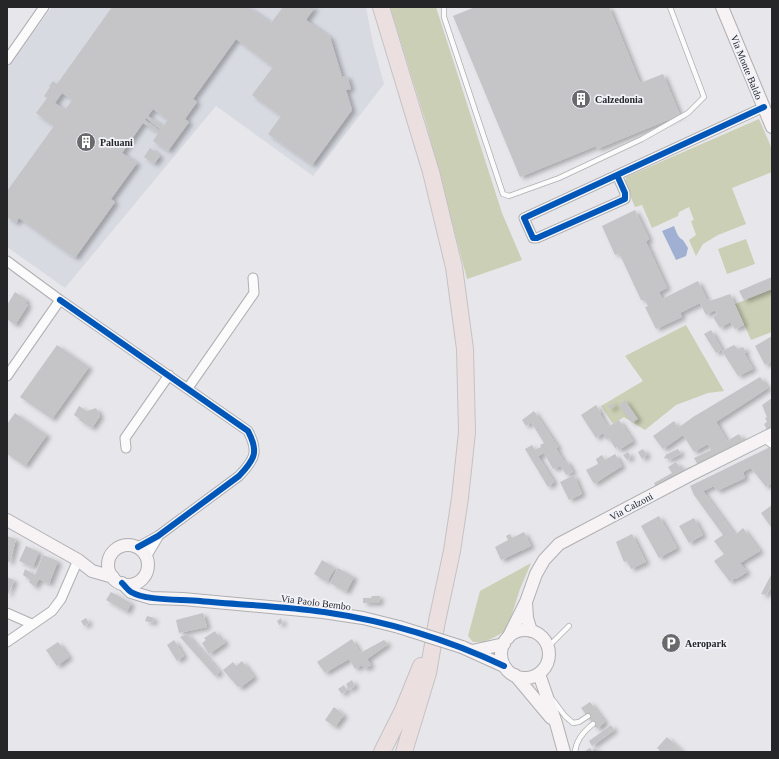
<svg xmlns="http://www.w3.org/2000/svg" width="779" height="759" viewBox="0 0 779 759" font-family="'Times New Roman',serif">
<style>
.built{fill:#d8dae2}
.green{fill:#cbcfb5}
.water{fill:#a0b0d2}
.building{fill:#c5c5c8;fill-rule:evenodd;filter:url(#shadow)}
.lines{fill:none;stroke-linecap:round;stroke-linejoin:round}
.lane-casing{stroke:#afafb2;stroke-width:6}
.street-casing{stroke:#afafb2;stroke-width:11}
.secondary-casing{stroke:#afafb2;stroke-width:14}
.highway-casing{stroke:#c3c3c5;stroke-width:18}
.lane{stroke:#fbfbfc;stroke-width:4.5}
.street{stroke:#fbfbfc;stroke-width:9}
.secondary{stroke:#f7f3f4;stroke-width:12}
.highway{stroke:#ecdfe0;stroke-width:16}
.secondary-bridge-casing{stroke:#afafb2;stroke-width:14;stroke-linecap:butt}
.secondary-bridge{stroke:#f7f3f4;stroke-width:12}
.cycleway-casing{stroke:#f2f3fa;stroke-width:8}
.cycleway{stroke:#0057b8;stroke-width:6}
.labels{text-anchor:middle;stroke-width:3.5;stroke-linejoin:round;paint-order:stroke}
.street-label{font-size:10px;fill:#262629;stroke:#f2f3fa}
.poi-label{font-size:10px;font-weight:bold;fill:#262629;stroke:#f2f3fa;text-anchor:start}
</style>
<defs>
<filter id="shadow"><feDropShadow dx="4" dy="2.5" stdDeviation="2" flood-color="#0004"/></filter>
</defs>
<rect width="100%" height="100%" fill="#e7e7eb"/>
<path class="built" d="M52,7H366L373,43L384,84L313,176L216,106L65,288L7,247V68Z"/>
<path class="green" d="M390,7H436L502,213L522,260L467,279L426,123Z
M759,119L772,149V172L732,188L746,224L718,235L703,244L696,256L689,240L696,235L691,221L694,220L689,207L679,212L678,216L652,228L642,205L635,207L625,184L626,177Z
M746,239L755,264L727,274L718,249Z
M772,289V332L751,340L735,304Z
M686,325L724,391L708,393L676,405L645,430L624,417L613,424L601,406L643,381L625,356Z
M531,563L520,589L507,630L495,637L484,642H473L468,636L480,591Z"/>
<path class="water" d="M674,226C676,231 678,238 683,240L688,248L686,256L676,260L662,231Z"/>
<path class="building" d="M112,7H248L271,23L283,7H315L306,20L330,37L342,77L347,76L351,89L346,90L352,110L312,165L268,134L281,116L252,95L273,67L236,39L193,99L197,102L185,119L189,122L168,151L153,141L158,133L143,123L122,153L137,163L111,199L115,202L75,258L19,218L16,223L7,217V191L54,126L36,113L47,98L44,96L50,87L49,86L53,81L57,84ZM62,93L72,100L65,110L55,103ZM153,109L168,120L163,126L148,116ZM146,118L161,129L160,131L145,120Z
M475,7H609L640,83L663,74L680,115L597,149L596,146L520,177L453,16Z
M150,148L160,156L154,164L144,157Z
M635,210L649,239L646,242L667,288L659,292L662,299L698,281L707,300L709,299L710,301L730,294L744,325L735,329L730,322L720,328L713,317L717,314L715,310L706,315L700,303L680,313L682,317L656,329L645,307L648,306L645,300H641L619,253L615,255L602,226Z
M772,277V289L744,300L739,291Z
M15,292L27,300L25,303L28,305L15,325L7,319V305Z
M711,330L722,350L716,353L704,334Z
M772,336V362L765,365L755,346Z
M57,345L89,367L52,419L20,397Z
M734,345L738,349L743,347L746,352L744,353L753,369L738,376L722,351Z
M760,377L768,388L716,422L727,441L739,434L746,445L700,469L694,458L711,450L708,444L694,452L683,435L663,449L653,436L674,421L678,428L693,417Z
M772,398V431L769,433L764,424L767,422L765,418L767,417L762,405Z
M625,400L638,419L632,423L619,405Z
M614,403L615,406L610,409L608,406Z
M596,405L601,413L600,414L608,427L619,420L633,441L619,450L617,447L615,448L609,438L607,440L603,433L596,438L581,415Z
M79,406L87,411L96,408L100,416L92,428L79,420L80,419L74,415Z
M534,411L558,447L556,448L564,462L566,460L573,472L566,475L561,466L553,469L544,453L538,456L554,482L548,487L525,449L532,445L535,450L541,447L540,445L544,443L531,422L526,426L522,420Z
M15,413L47,435L25,466L7,454V424Z
M772,446V483L766,487L751,468L743,472L745,478L717,491L714,486L703,491L735,535L743,528L760,551L740,563L747,572L736,579L735,578L730,582L714,561L724,554L714,541L723,535L694,495L690,486Z
M643,449L647,455L642,459L638,452Z
M678,449L681,454L668,460L667,458L665,459L664,457L666,456L665,455Z
M628,452L631,457L627,460L623,455Z
M615,454L622,466L594,484L586,470L598,464L596,459L602,455L605,460Z
M676,462L680,468L682,466L684,470L690,467L693,471L657,489L654,483L672,473L668,467Z
M574,475L582,494L569,500L560,482Z
M772,505V526L771,527L761,513Z
M659,516L677,548L659,558L641,526Z
M694,518L703,535L689,543L679,526Z
M524,532L531,546L501,560L495,547L508,540L506,536L510,534L512,538Z
M632,534L646,562L631,569L627,561L624,562L616,542Z
M7,536L16,539L10,562H7Z
M26,546L39,552L33,567L19,561Z
M43,555L58,561L49,584L39,579L35,587L29,582L30,580L23,575L25,569L35,575Z
M322,560L335,568L327,582L314,574Z
M338,568L354,577L346,592L330,583Z
M772,573V585L766,595L761,594Z
M7,577L14,580L7,597Z
M111,592L131,603L127,612L106,600Z
M372,596H380L379,603H363V598H371Z
M203,613L207,627L179,633L176,620Z
M147,616L154,618L153,623L145,621Z
M86,618L89,623L84,626L81,621Z
M281,618L283,623L279,625L277,621Z
M215,631L220,639L222,637L225,643L209,654L202,643L206,640L204,638Z
M187,634L220,672L215,676L180,637Z
M352,639L360,653L384,640L388,644L367,659L371,665L365,669L362,665L355,669L349,659L325,673L317,662Z
M174,640L184,656L177,661L167,645Z
M58,642L69,657L57,666L46,650Z
M242,661L254,677L240,688L239,686L238,687L223,670L233,662L236,666Z
M352,680L355,686L349,690L346,684Z
M344,685L347,690L342,694L338,689Z
M590,702L605,722L597,729L581,708Z
M334,707L344,715L335,727L325,720Z
M611,725L614,730L592,746L589,741Z
M667,737L683,752H661L657,748Z
M590,748L592,751L595,748L599,752H586L585,751Z"/>
<g class="lines">
<defs>
<path id="lane" d="M444,7V17L503,194L509,196L559,178L642,139L688,113L704,97L670,7
M548,647L569,626
M553,700L565,716L573,723L579,722L588,716
M575,752C576,740 584,731 593,724"/>
<path id="street" d="M7,60L44,7
M617,175L625,193V199L537,238H533L524,218L764,107
M7,261L60,300L7,376
M60,300L248,431C259,452 255,459 239,476L158,536L138,547
M188,388L254,293L253,278
M765,438L772,443
M126,448L125,438L169,375
M146,557L158,537
M7,613L32,624
M7,642L52,611L61,599L78,560"/>
<path id="secondary" d="M722,7L772,127
M7,520L78,560L92,571L113,577
M108 565a20 20 0 1 1 40 0a20 20 0 1 1-40 0Z
M122,583L131,592L151,598L183,599L323,612L363,618L399,627
M526,602L527,618L531,631
M501 654a24 24 0 1 1 48 0a24 24 0 1 1-48 0Z
M508,638L526,602L536,574L544,560L559,544L690,475L772,434
M462,647L504,666
M472,651L504,644
M539,674L556,723L564,752
M515,675L551,718"/>
<path id="highway" d="M381,7L431,172L454,267L465,349L467,432L460,498L452,551L437,621L428,673L404,752
M382,752L403,710L421,666"/>
</defs>
<use href="#lane" class="lane-casing"/>
<use href="#street" class="street-casing"/>
<use href="#secondary" class="secondary-casing"/>
<use href="#highway" class="highway-casing"/>
<use href="#lane" class="lane"/>
<use href="#street" class="street"/>
<use href="#secondary" class="secondary"/>
<use href="#highway" class="highway"/>
<defs>
<path id="secondary-bridge" d="M399,627L462,647"/>
</defs>
<use href="#secondary-bridge" class="secondary-bridge-casing"/>
<use href="#secondary-bridge" class="secondary-bridge"/>
<defs>
<path id="cycleway" d="M617,175L625,193V199L537,238H533L524,218L764,107
M60,300L248,431C259,452 255,459 239,476L158,536L138,547
M122,583C125,586 128,590 131,592C146,601 182,599 200,601C241,605 283,606 324,612C386,621 447,639 504,666"/>
</defs>
<use href="#cycleway" class="cycleway-casing"/>
<use href="#cycleway" class="cycleway"/>
</g>
<defs>
<symbol id="building-disc" viewBox="-11 -11 22 22"><circle r="9.5" fill="#6a6a6d" stroke="#f2f3fa"/><path d="M-4-6H4V6H1V3H-1V6H-4ZM-2.5-4.3h1.7v1.8h-1.7ZM.8-4.3h1.7v1.8H.8ZM-2.5-1h1.7V.8h-1.7ZM.8-1h1.7V.8H.8Z" fill="#fff"/></symbol>
<symbol id="parking-disc" viewBox="-11 -11 22 22"><circle r="9.5" fill="#6a6a6d" stroke="#f2f3fa"/><path d="M-3.5-5.5H1a3.5 3.5 0 0 1 0 7H-1V5.5H-3.5ZM-1-3.4V-.6H.8a1.4 1.4 0 0 0 0-2.8Z" fill="#fff"/></symbol>
</defs>
<g fill-rule="evenodd">
<use href="#building-disc" x="570" y="88" width="22" height="22"/>
<use href="#building-disc" x="75" y="131" width="22" height="22"/>
<use href="#parking-disc" x="660" y="632" width="22" height="22"/>
</g>
<g class="labels">
<g class="street-label">
<text transform="translate(747 67) rotate(68)" y="4">Via Monte Baldo</text>
<text transform="translate(631 506) rotate(-28)" y="4">Via Calzoni</text>
<text transform="translate(316 602) rotate(7)" y="4">Via Paolo Bembo</text>
</g>
<g class="poi-label">
<text x="595" y="103">Calzedonia</text>
<text x="100" y="146">Paluani</text>
<text x="685" y="647">Aeropark</text>
</g>
</g>
<rect width="779" height="759" fill="none" stroke="#262629" stroke-width="16"/>
</svg>
